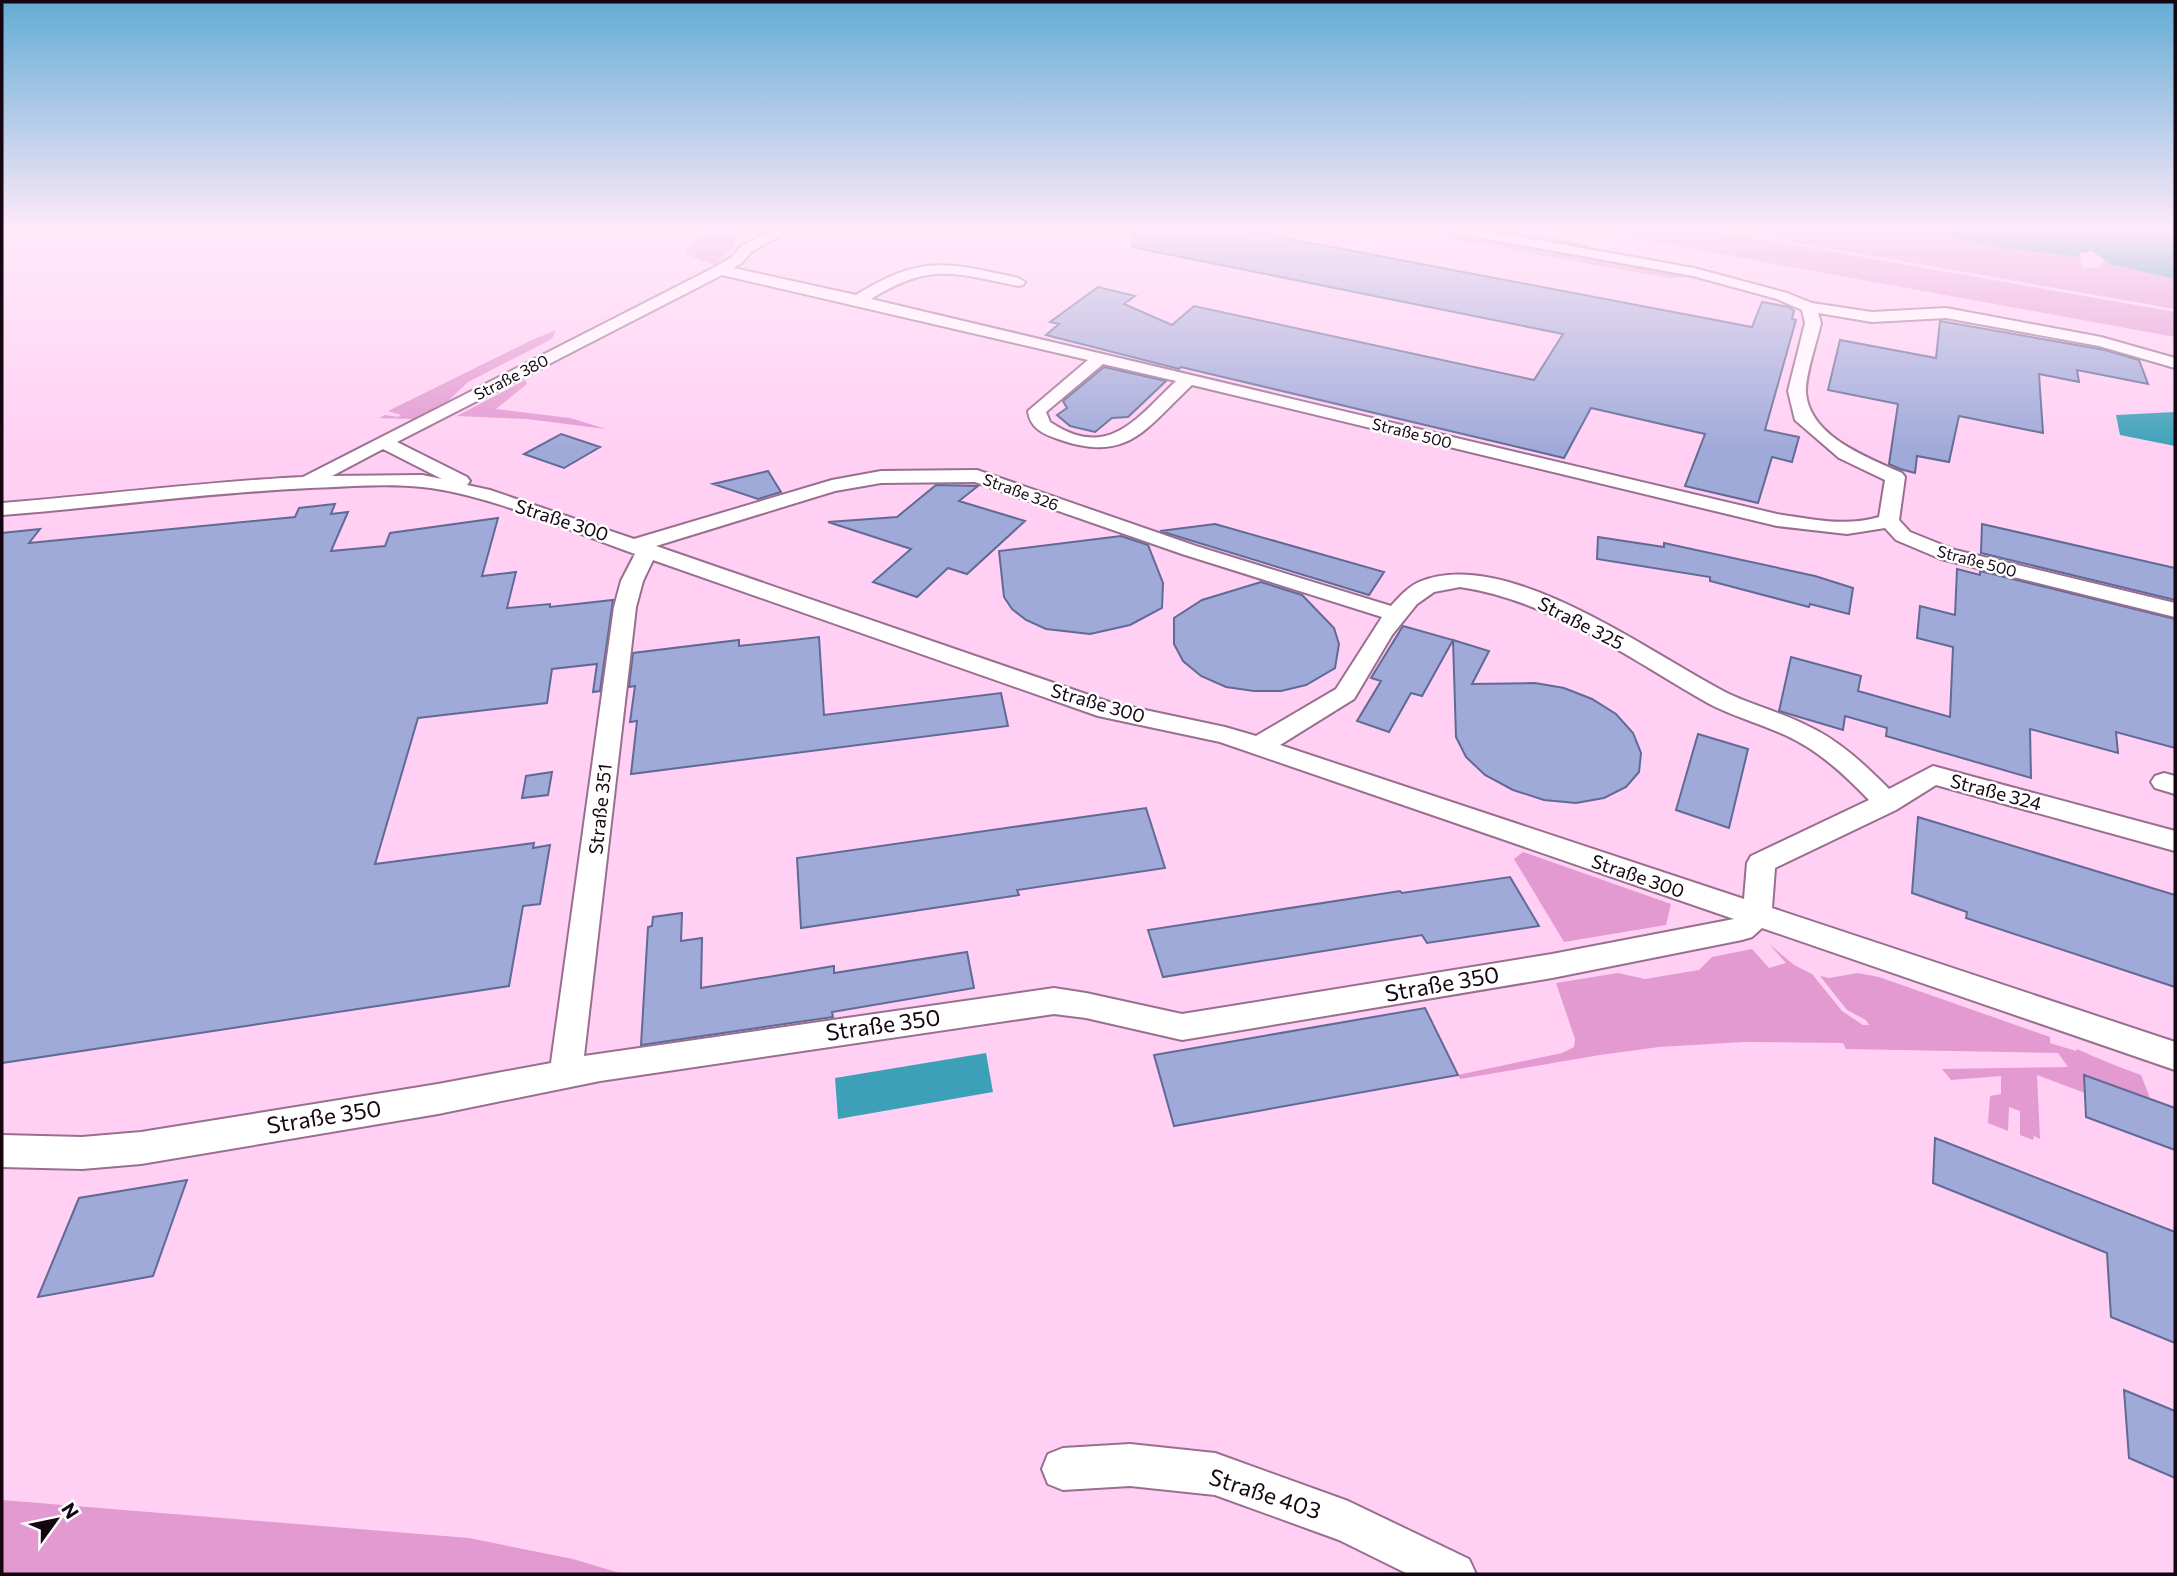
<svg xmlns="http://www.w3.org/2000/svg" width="2177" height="1576" viewBox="0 0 2177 1576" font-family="Commissioner,sans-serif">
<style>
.green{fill:#e29ad1}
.water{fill:#3ca1b8}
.building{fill:#a0aad9;stroke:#616a96;stroke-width:2}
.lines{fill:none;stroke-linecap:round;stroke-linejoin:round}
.street-casing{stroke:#996f8f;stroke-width:4}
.street{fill:#fff;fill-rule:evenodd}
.labels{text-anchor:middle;stroke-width:5;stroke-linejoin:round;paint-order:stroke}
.far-street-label{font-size:16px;fill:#150612;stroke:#fff}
.street-label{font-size:19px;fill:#150612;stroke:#fff}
.near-street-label{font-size:23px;fill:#150612;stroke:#fff}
</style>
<rect width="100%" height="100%" fill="#ffd0f3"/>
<path class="green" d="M1384,227H1420L1697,277L1696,280L1690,277L1668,278Z
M1467,227H1496L1591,245L1589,248Z
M1573,227H1693L2175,312V337Z
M1708,227H1902L2001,248L2080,257L2082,267L2098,269L2104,261L2175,279V309Z
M718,234H735L734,247L714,265L685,254C689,240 704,235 718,234Z
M556,330L552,339L468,382L448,401L414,419L379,418L385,415L398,417L401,415L388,411L532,340Z
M525,380L527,384L496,409L570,418L606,429L527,419L457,416Z
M1523,852L1671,904L1666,925L1564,942L1514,859Z
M1769,944L1794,965L1812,974L1842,1011L1863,1025H1869L1866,1020L1847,1010L1820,976L1829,978L1858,973L1879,977L2050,1037V1043L2076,1051L2077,1049C2099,1059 2119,1067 2141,1075L2150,1098L2085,1075V1093L2037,1075L2040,1139L2034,1136L2033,1140L2020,1135V1111L2009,1107L2008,1131L1988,1123L1990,1096L2001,1094V1076L1951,1080L1942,1069L2068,1067L2058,1053L1846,1049L1843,1043L1744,1042L1659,1047L1600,1055L1460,1079L1458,1075L1562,1053L1574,1047L1575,1039L1556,983L1618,973L1645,979L1699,970L1712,957L1752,949L1769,968L1786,963Z
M2,1500L469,1538L573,1559L623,1574H2Z"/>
<path class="water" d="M1902,227H2175V279L2110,264L2092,251L2080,253V257L2001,248Z
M2175,412V446L2120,435L2116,415Z
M986,1053L993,1092L838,1119L835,1078Z"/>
<path class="building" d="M1134,227H1227L1752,327L1762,302L1789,307L1794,311L1792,319L1796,320L1765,430L1799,437L1792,462L1772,457L1758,503L1685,486L1705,434L1591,408L1564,458L1181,367L1179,369L1046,335L1059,324L1050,322L1098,287L1135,296L1124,304L1172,325L1194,306L1534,380L1563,334L1132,247Z
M1940,321L2105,350L2139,360L2148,384L2077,370L2079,382L2039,374L2043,433L1959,416L1949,462L1917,456L1915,473L1900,469L1889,464L1898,404L1828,390L1840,340L1936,358Z
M1104,367L1166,381L1128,417L1112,418L1095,432L1070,426L1057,415L1067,408L1063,401Z
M561,434L600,447L564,468L524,454Z
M768,471L781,492L758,499L713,484Z
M936,485L978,486L959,501L1025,521L967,574L948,568L917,597L873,582L911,549L828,522L897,517Z
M335,504L331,514L348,512L331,551L385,546L390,533L498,518L482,576L516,572L507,608L550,604V607L613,600L600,691L593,692L597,664L552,669L547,703L418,718L375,864L534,843L533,848L550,845L540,904L523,906L509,986L2,1063V533L40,529L29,543L295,517L299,508Z
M1215,524L1384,572L1369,595L1160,531Z
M1982,524L2175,568V600L1981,553Z
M1121,536L1148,545L1163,583L1162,608L1130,625L1090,634L1046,629L1026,620L1012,609L1004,597L999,551Z
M1598,537L1664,547V543L1815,576L1853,588L1849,614L1810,604L1809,607L1710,581V577L1597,559Z
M1957,569L1980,575V571L2175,619V748L2116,732L2118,753L2030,729L2031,778L1886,736L1887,728L1845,716L1843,730L1779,711L1791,657L1861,676L1858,691L1950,717L1953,647L1917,638L1920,606L1955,615Z
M1261,582L1302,595L1334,628L1339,644L1335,668L1306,685L1281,691H1254L1226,687L1201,676L1183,661L1174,644V618L1202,600Z
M1403,626L1453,640L1422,696L1411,693L1389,732L1357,721L1381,681L1371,678Z
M819,637L824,715L1001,693L1008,726L631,774L637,721L630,722L635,686L629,687L633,653L739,640V646Z
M1453,640L1489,651L1472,684L1535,683L1564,688L1592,699L1616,714L1633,733L1641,753L1639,772L1626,787L1604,798L1576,803L1544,800L1513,790L1485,775L1466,757L1456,737Z
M1698,734L1748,749L1729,828L1676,810Z
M552,772L548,795L522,798L526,776Z
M1146,808L1165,868L1017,890L1019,895L801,928L797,858Z
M1918,817L2175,895V987L1966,918L1967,912L1912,893Z
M1510,877L1539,926L1427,943L1422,935L1163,977L1148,930L1400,891L1402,893Z
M682,913L681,941L702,938L701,988L834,966V973L967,952L974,988L832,1012L833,1017L641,1045L648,927L652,926L653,917Z
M1425,1008L1458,1075L1174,1126L1154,1055Z
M2084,1075L2175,1108V1150L2086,1117Z
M1935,1138L2175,1232V1343L2111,1317L2107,1253L1933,1183Z
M187,1180L153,1276L38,1297L79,1198Z
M2124,1390L2175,1411V1478L2129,1458Z"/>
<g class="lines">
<defs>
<path id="street" d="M778,227H795L751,252L742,263L733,268L856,295C921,255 946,262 1018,278L1025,282L1023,285L1018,286C955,273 930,262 871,299L1777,514C1811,519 1846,527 1879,517L1885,480L1839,458L1795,420L1788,391L1805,323L1802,310L1777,299L1693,276L1443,231L1436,227H1466L1694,268L1787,293L1812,303L1872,312L1946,308L2101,337L2175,358V368L2099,346L1946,318L1872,322L1818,313L1821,323C1817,342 1805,375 1806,393C1810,437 1867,457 1902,473L1905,477L1899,520L1910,532L1955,550L2175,603V617L1941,559L1896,540L1885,528L1847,534L1777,526L1192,385C1145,429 1128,464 1058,439C1043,434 1030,428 1028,411L1088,360L722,275L397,442L467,477L470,481L467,485L490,490L634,539L832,480L881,471L977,470L1196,546L1391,606C1399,597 1408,587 1419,582C1506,545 1651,654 1727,693C1752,705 1780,712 1806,725C1839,740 1864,764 1889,789L1933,766L2175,831V851L1936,785L1896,810L1775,868L1772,908L2175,1042V1070L1762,928L1752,937L1742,940L1552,978L1182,1040L1086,1018L1054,1014L600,1081L438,1114L141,1164L82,1169L2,1167V1135L82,1137L141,1132L438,1084L551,1063L614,607L621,581L635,554C571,531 488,494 422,487C385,483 347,487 310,488C207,493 105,507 2,515V503C102,495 202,482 303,477L715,267L732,257L741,246ZM1103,364L1176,381C1136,419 1108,461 1050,422L1046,412ZM383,449L442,479L422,475L332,476ZM975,482L1182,554L1382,617L1336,689L1256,736L1225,727L1112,703L656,546L835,491L881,483ZM653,560L1098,716L1220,742L1734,919L1552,954L1182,1014L1086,993L1054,988L584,1056L636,607L643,581ZM1460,587C1552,601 1627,657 1706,702C1731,716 1759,723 1785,735C1818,750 1844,774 1869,800L1751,856L1747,863L1744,899L1280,745L1354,699L1392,635L1417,604L1434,592Z
M2164,773L2175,776V794L2155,788L2151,782L2155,776Z
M1130,1444L1215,1453L1348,1501L1469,1559L1476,1574H1408L1339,1540L1215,1495L1130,1486L1063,1490L1048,1484L1042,1469L1048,1454L1063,1448Z"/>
</defs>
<use href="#street" class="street-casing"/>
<use href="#street" class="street"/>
</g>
<linearGradient id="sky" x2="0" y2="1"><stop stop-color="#63acd5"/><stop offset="0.51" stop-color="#ffeafa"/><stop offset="1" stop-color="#ffeafa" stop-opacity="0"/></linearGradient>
<rect width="2177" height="448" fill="url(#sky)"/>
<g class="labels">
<g class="far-street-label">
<text transform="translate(511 377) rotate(-27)" y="6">Straße 380</text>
<text transform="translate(1412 433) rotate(14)" y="6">Straße 500</text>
<text transform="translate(1021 492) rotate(20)" y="6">Straße 326</text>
<text transform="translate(1977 561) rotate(15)" y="6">Straße 500</text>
</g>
<g class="street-label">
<text transform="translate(562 520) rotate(18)" y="7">Straße 300</text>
<text transform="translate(1581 623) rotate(27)" y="7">Straße 325</text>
<text transform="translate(1098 703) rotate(16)" y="7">Straße 300</text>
<text transform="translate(1996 792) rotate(15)" y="7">Straße 324</text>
<text transform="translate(600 809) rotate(-84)" y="7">Straße 351</text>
<text transform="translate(1638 876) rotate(19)" y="7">Straße 300</text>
</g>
<g class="near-street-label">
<text transform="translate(1442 984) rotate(-10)" y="8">Straße 350</text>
<text transform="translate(883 1025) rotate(-8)" y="8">Straße 350</text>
<text transform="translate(324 1117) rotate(-9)" y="8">Straße 350</text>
<text transform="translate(1265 1494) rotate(18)" y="8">Straße 403</text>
</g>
</g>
<rect width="2177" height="1576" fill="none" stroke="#150612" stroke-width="7"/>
<g transform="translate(56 1520) rotate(57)" stroke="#ffffff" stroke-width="5" paint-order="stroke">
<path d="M0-5L12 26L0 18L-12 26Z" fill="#150612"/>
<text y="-10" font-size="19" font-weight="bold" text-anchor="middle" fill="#150612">N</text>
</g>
</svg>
